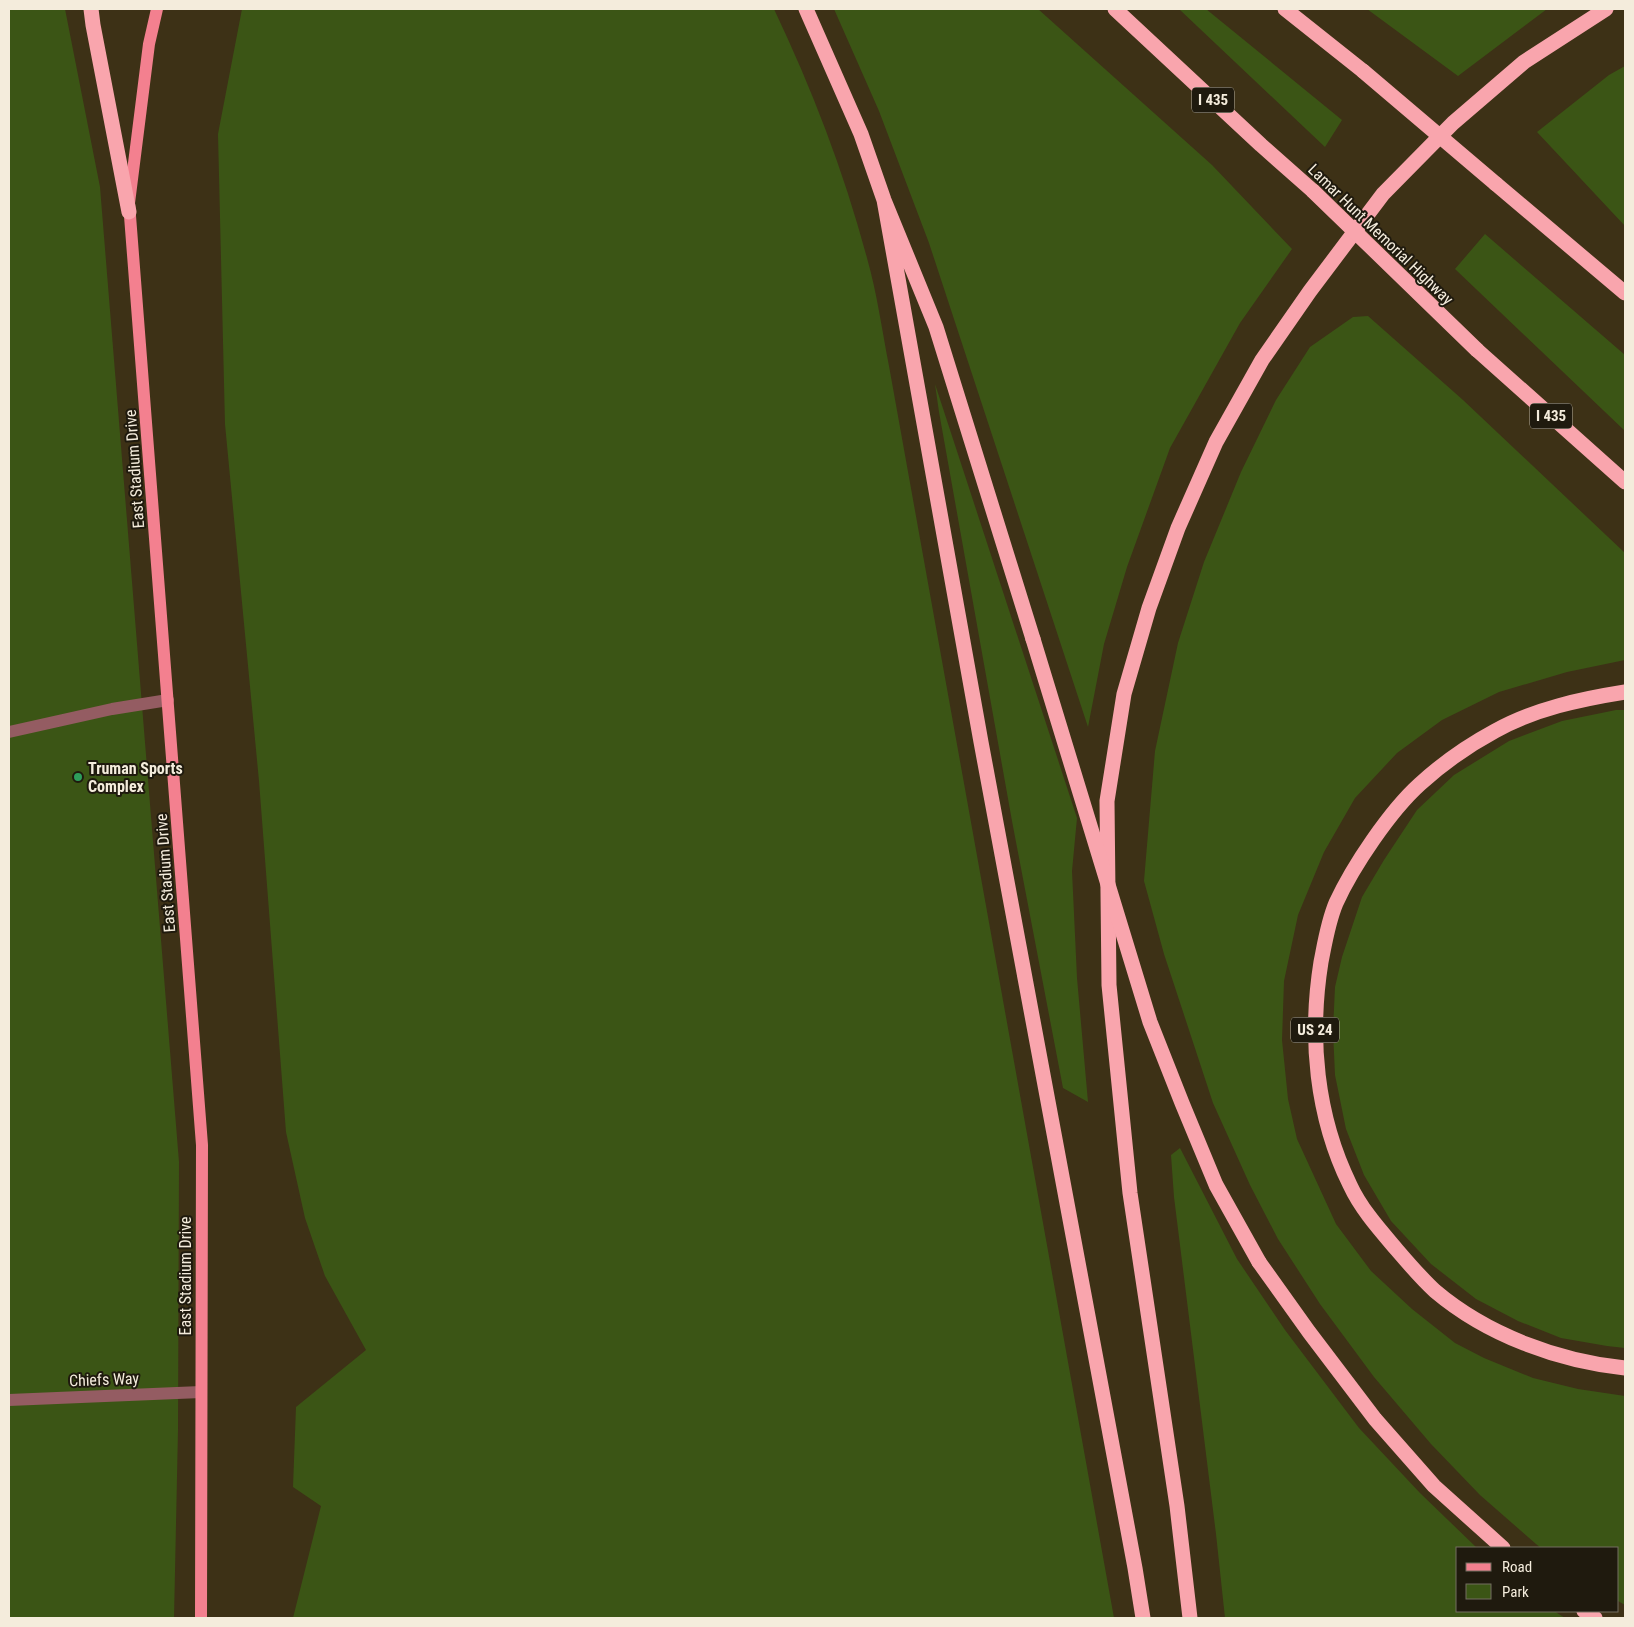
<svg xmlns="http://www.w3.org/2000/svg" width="1634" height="1627" viewBox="0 0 1634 1627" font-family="'Roboto Condensed',sans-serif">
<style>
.green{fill:#3b5515}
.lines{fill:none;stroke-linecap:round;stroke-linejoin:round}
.minor{stroke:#945c62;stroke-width:12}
.major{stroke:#f3808f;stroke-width:12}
.highway{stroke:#f9a5ad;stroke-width:15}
.highway-bridge{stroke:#f9a5ad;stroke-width:15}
.leisure-dot{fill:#2e9e5b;stroke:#1f1a0e;stroke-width:2}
.labels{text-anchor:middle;stroke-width:4;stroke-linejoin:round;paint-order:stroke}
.shield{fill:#1f1a0e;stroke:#b4ad9e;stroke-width:1}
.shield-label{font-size:15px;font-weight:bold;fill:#f4ecdc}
.street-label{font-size:16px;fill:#f4ecdc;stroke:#1f1a0e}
.poi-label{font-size:16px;font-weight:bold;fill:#f4ecdc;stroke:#1f1a0e;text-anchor:start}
</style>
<rect width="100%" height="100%" fill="#3d3116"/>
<path class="green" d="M9,9H65L100,187L179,1162L178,1430L174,1618H9Z
M242,9H774C812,89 844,172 867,258C877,293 882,330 889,366L1114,1618H293L321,1506L293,1487L296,1407L366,1350L325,1276L305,1218L286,1132L259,781L225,424L218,134Z
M834,9H1038L1212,165L1292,249L1240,323L1170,448L1127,567L1104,644L1088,727L929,243L879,111Z
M1179,9H1206L1342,120L1325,147Z
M1367,9H1547L1458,76Z
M1625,66V226L1537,132L1609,75Z
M1485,234L1625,355V431L1455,269Z
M1368,316L1463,400L1625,553V660L1567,672L1499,692L1442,720L1397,753L1355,798L1324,852L1298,915L1284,981L1282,1040L1288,1099L1297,1139L1336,1224L1371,1271L1412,1309L1455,1343L1484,1358L1533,1378L1578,1389L1625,1396V1605L1618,1601V1548H1541L1536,1544L1480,1495L1431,1444L1374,1377L1320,1304L1278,1239L1250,1185L1213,1103L1164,954L1144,881L1155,751L1178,643L1204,562L1241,472L1276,400L1310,347L1353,317Z
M935,384L1077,818L1072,871L1077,978L1088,1102L1063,1088L1012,821L939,412Z
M1616,710H1625V1348L1607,1346L1561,1338L1518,1321L1476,1299L1431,1264L1391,1221L1364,1175L1346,1129L1335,1075L1333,1031L1335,987L1342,957L1362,897L1384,860L1417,810L1454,775L1509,741L1562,721Z
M1180,1148L1237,1259L1285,1330L1359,1428L1420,1493L1477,1548H1458V1611H1554L1565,1618H1225L1216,1534L1174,1197L1171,1155Z"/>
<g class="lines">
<path class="minor" d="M9,732L112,709L168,700
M9,1400L201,1392"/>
<path class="major" d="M157,9L149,44L129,203L202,1145L201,1618"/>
<path class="highway" d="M91,9L93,25L129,212
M806,9L861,134L884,200L936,327L1033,639
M1115,9L1261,145L1313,191
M1285,9L1363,71
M1496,184L1625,293
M884,200L981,742L1135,1568L1143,1618
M1477,350L1625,482
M1625,692C1581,699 1534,709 1495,731C1469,745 1443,763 1420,784C1390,811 1353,866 1336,903C1328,922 1325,942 1321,962C1309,1037 1316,1116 1350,1185C1361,1209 1380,1230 1397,1250C1409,1264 1422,1279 1435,1291C1487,1335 1558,1361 1625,1368
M1259,1262L1309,1332L1375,1419L1434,1486L1503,1548
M1584,1611L1595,1618
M1190,1618L1177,1506L1130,1193L1109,985L1107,801L1124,694L1149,608L1178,528L1216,442L1262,360L1310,291L1383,194L1453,123L1524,62L1606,9"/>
<path class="highway-bridge" d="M1363,71L1496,184
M1313,191L1477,350
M1033,639L1150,1022L1182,1103L1216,1185L1259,1262"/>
</g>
<circle class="leisure-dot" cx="78" cy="777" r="5"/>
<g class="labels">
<g class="shield">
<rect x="1192" y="87.5" width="42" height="25" rx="4"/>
<rect x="1530" y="403.5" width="42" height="25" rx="4"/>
<rect x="1291" y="1017.5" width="48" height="25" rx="4"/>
</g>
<g class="shield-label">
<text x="1213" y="105">I 435</text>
<text x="1551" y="421">I 435</text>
<text x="1315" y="1035">US 24</text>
</g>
<g class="street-label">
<text transform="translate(1381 234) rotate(44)" y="6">Lamar Hunt Memorial Highway</text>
<text transform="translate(134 469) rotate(-94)" y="6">East Stadium Drive</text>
<text transform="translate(165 873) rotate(-94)" y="6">East Stadium Drive</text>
<text transform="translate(185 1276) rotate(-90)" y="6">East Stadium Drive</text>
<text transform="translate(104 1379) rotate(-2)" y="6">Chiefs Way</text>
</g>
<g class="poi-label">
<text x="88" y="774">Truman Sports<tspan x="88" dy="18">Complex</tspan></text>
</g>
</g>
<rect width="1634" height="1627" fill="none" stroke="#f4ecdc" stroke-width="20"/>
<rect x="1456" y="1547" width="162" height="65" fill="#1f1a0e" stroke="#746e60"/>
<rect x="1466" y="1563" width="25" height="8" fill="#f3808f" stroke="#746e60"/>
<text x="1502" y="1572" font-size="15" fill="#f4ecdc">Road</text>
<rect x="1466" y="1584" width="25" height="15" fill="#3b5515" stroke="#746e60"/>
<text x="1502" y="1597" font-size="15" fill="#f4ecdc">Park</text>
</svg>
